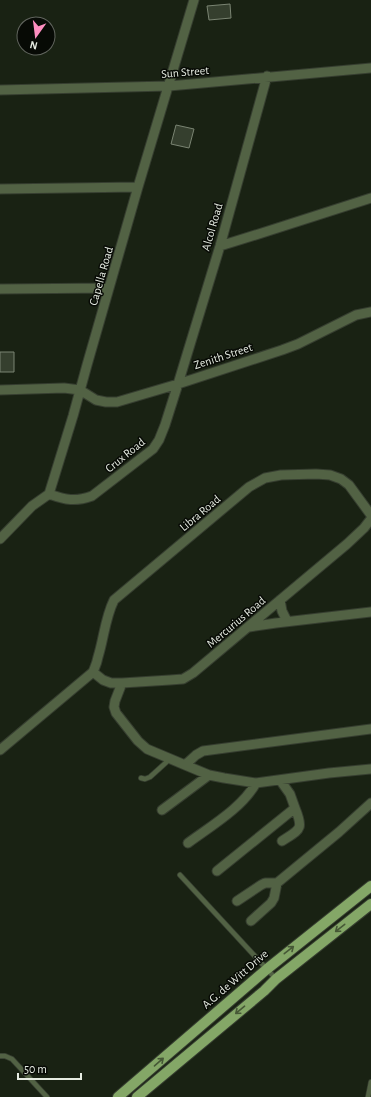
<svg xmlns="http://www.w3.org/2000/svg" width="371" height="1097" viewBox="0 0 371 1097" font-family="'Alegreya Sans',sans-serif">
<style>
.building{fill:#353f2e;stroke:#7a8472}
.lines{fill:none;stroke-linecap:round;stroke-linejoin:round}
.lane-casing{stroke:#363e30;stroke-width:6}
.street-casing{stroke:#363e30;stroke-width:11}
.primary-casing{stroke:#363e30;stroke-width:12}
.lane{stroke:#526244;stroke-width:4.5}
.street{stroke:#526244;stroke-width:9}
.primary{stroke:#84a767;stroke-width:10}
.oneway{stroke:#465836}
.labels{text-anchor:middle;stroke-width:3;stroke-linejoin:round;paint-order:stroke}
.street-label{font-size:12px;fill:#e6ece2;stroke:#070a05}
</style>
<rect width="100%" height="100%" fill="#192213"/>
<path class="building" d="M230,4L231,18L209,20L207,6Z
M176,125L194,129L189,148L171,144Z
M0,352H14V372H0Z"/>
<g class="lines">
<defs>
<path id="lane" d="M141,778L145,779L150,777L171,758
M180,875L276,979
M0,1056H5L12,1059L47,1097
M368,1097L371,1082"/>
<path id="street" d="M0,90L169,86L371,68
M0,189L138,187
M220,246L265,232L371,198
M0,289L109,288
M0,390L64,388L80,390L96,400L106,402H117L178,384L282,350L298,344L356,315L371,312
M49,494C66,500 75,502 92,496L153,449L159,440L165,425L178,384L220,246L267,76
M0,539L32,506L49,494L73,416L87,365L138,187L194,0
M280,600L282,611L287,621
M249,627L276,623L371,612
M93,672C95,667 97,663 98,657C104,638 105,618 114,600L249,487L265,478L281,475L316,474L330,475L341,479L349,485L371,515
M93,672L103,680L111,683H122L170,680L183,679L193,673L347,544L364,528L371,519
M122,683L115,701L114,707L116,713L138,741L147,749L185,765L209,775L224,778L256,783L329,773L371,769
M0,750L93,672
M185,765L196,755L203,751L371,729
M162,810L209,775
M282,841C300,829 304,830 295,808
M188,843C211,826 242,808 256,783
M217,871L295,808L290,794L280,780
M237,901L261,885L265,883H277
M251,921L271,903L274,898L277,883L339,832L371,803"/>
<path id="primary" d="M118,1097L267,969L371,886
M137,1097L264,991L276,979L371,904"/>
</defs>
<use href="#lane" class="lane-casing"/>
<use href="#street" class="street-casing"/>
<use href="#primary" class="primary-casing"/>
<use href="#lane" class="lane"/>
<use href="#street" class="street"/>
<use href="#primary" class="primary"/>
</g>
<defs><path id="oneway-shaft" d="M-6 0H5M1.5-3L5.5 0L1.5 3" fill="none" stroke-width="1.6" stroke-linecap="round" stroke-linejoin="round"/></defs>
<g class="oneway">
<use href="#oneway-shaft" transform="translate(340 928) rotate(142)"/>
<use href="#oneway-shaft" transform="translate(289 950) rotate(-38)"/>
<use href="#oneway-shaft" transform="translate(240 1010) rotate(140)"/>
<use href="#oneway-shaft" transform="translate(159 1062) rotate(-41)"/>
</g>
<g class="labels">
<g class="street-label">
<text transform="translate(185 72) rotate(-5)" y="4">Sun Street</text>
<text transform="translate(212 227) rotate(-74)" y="4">Alcol Road</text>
<text transform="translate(101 276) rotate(-74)" y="4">Capella Road</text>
<text transform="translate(223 356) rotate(-18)" y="4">Zenith Street</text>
<text transform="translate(125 455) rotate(-39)" y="4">Crux Road</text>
<text transform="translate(200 513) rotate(-40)" y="4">Libra Road</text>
<text transform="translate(236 622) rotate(-40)" y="4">Mercurius Road</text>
<text transform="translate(235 979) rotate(-41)" y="4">A.G. de Witt Drive</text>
</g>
</g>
<g transform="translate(36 36) rotate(194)"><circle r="19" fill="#070a05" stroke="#60645d"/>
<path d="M0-3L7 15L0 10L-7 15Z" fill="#fd8ec0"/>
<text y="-6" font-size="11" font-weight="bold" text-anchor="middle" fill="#e6ece2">N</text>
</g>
<path d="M18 1073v6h63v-6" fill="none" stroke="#e6ece2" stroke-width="2"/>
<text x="24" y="1073" font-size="12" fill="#e6ece2" stroke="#070a05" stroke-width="3" paint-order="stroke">50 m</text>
</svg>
